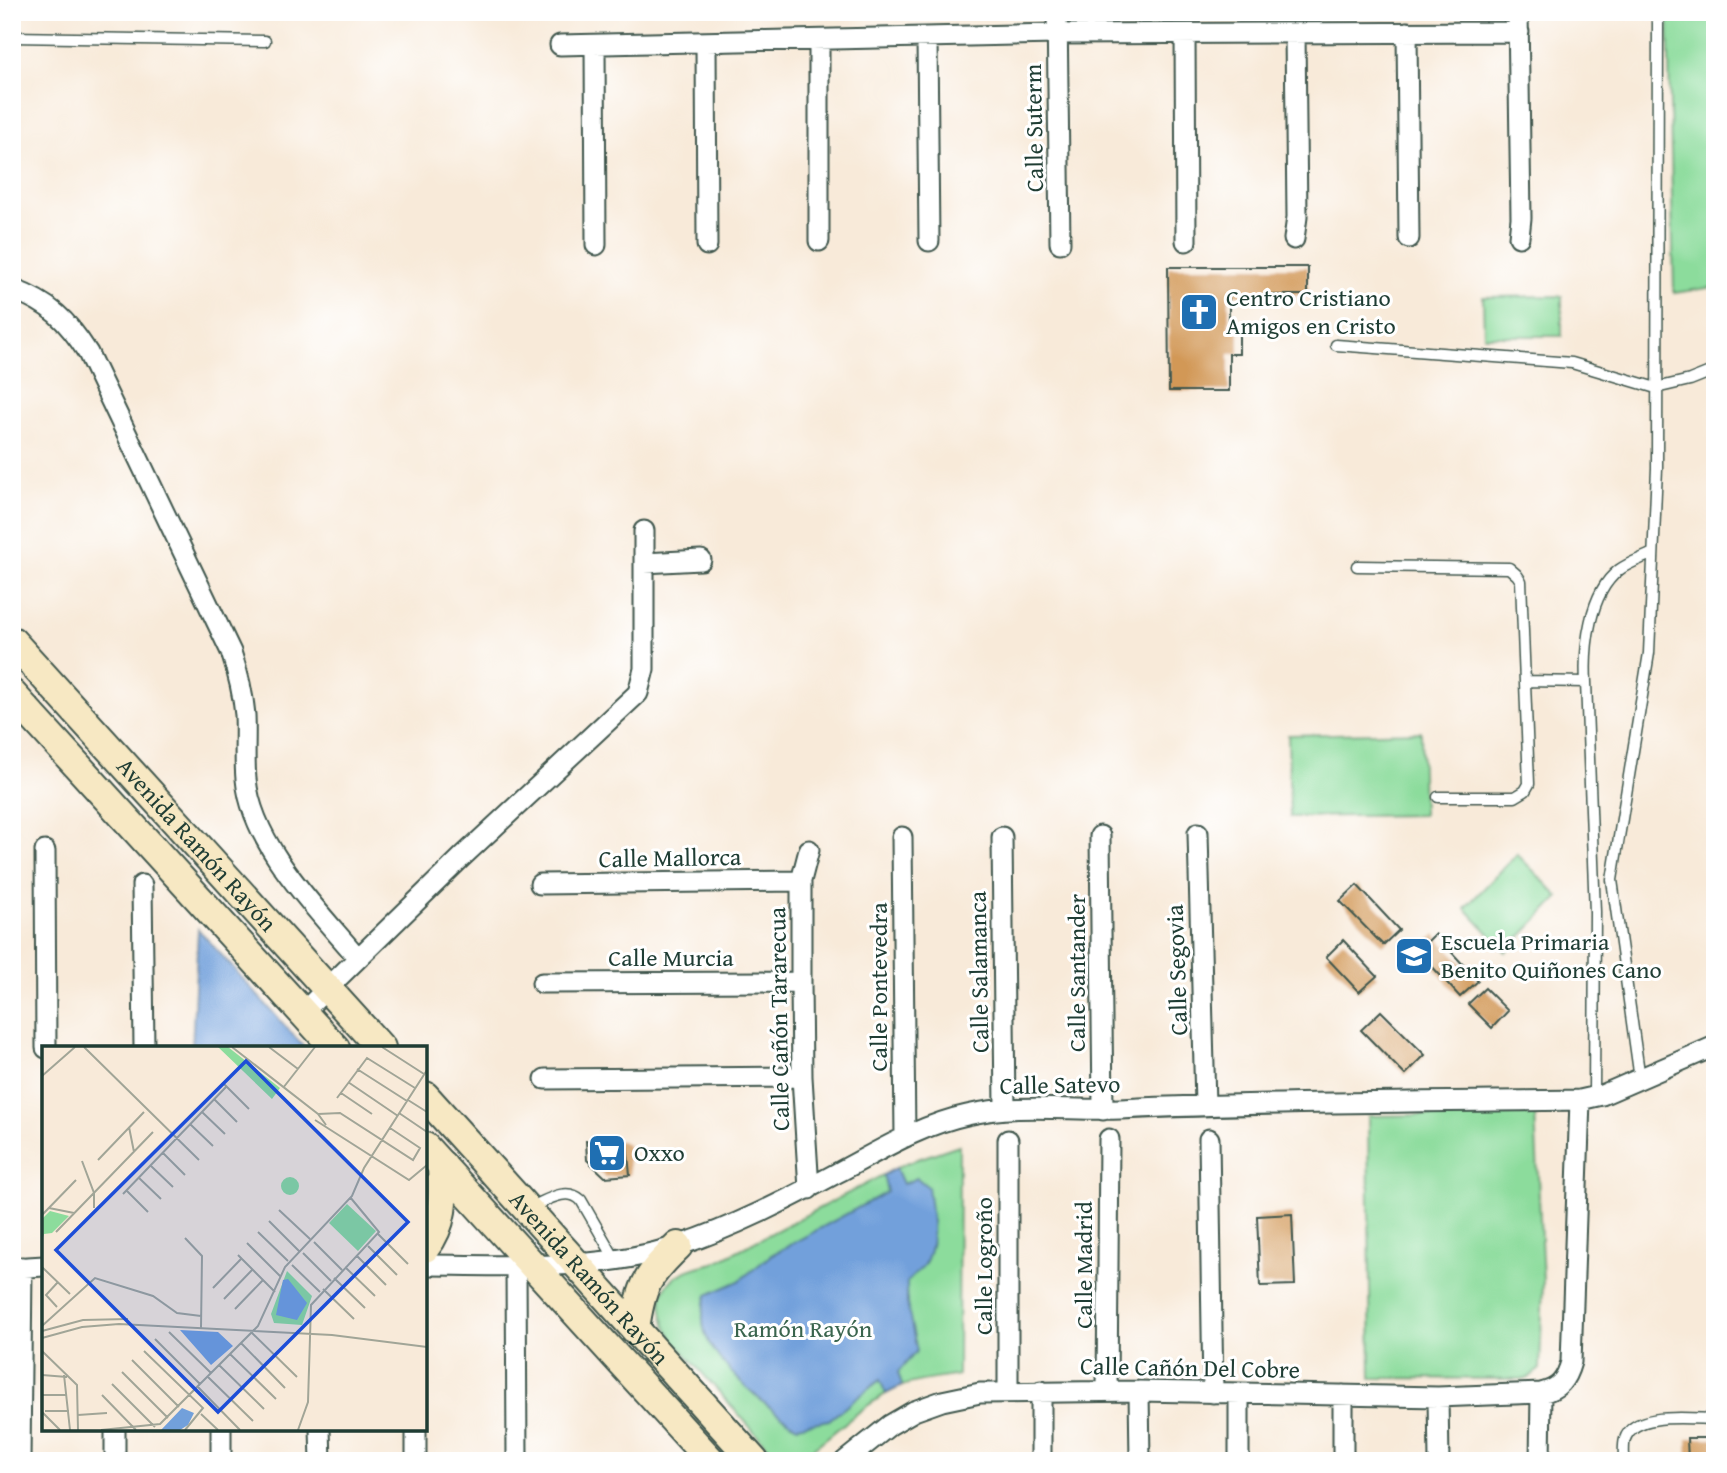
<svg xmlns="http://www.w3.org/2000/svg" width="1727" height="1473" viewBox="0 0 1727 1473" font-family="'Gentium Book Plus',serif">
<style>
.green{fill:#8cdc9c;stroke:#568c68;stroke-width:2}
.water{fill:#72a0db;stroke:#486e88;stroke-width:2}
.building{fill:#d29857}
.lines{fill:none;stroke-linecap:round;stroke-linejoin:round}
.service-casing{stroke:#40574d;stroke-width:13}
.minor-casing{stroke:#40574d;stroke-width:23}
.secondary-casing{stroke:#40574d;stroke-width:32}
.service{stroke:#fff;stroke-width:10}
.minor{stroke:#fff;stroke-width:19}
.secondary{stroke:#f7e8c3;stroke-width:28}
.labels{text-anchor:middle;stroke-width:6;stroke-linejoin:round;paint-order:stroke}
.street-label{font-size:24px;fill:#1f3d34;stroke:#fff}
.poi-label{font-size:24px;fill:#1f3d34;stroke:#fff;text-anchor:start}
.park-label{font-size:24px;fill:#3a654e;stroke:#fff}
.inset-road{fill:none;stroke:#a1a597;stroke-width:2}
.view{fill:#1d4ed8;fill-opacity:0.15;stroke:#1d4ed8;stroke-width:3.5}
.inset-edge{fill:none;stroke:#1f3d34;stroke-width:3.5}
</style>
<rect width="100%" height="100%" fill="#fff"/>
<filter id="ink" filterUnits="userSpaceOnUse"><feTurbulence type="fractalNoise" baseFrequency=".0143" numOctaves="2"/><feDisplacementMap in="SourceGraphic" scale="14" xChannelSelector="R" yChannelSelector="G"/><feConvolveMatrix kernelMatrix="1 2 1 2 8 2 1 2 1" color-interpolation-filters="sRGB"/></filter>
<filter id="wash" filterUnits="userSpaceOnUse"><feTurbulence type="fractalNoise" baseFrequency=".00686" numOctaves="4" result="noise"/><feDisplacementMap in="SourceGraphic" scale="28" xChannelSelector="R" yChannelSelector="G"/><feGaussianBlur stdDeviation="1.57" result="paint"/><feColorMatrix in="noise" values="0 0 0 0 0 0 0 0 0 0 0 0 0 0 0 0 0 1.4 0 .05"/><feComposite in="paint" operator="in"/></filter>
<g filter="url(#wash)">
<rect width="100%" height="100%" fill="#f8ead9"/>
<path class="green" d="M1668,12H1715V287L1674,293Z
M1562,296V336H1484L1483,297Z
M1421,732L1423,815L1290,817L1288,735Z
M1517,854L1559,897L1506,952L1465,908Z
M1535,1113L1543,1281L1540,1369L1527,1379L1371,1378L1368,1116Z
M959,1145L958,1375C939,1379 917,1380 900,1387C863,1403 835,1434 803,1456L791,1454L780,1461L673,1340C647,1293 666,1272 714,1263L906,1163Z"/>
<path class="water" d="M198,929L305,1048H192Z
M896,1168L903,1184L917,1178L928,1187C931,1211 938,1245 923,1266C919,1271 912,1277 907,1282V1304L917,1351L898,1372L902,1386L886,1394L880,1380L829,1420L797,1426C769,1410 715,1364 705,1333C701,1319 703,1308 707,1295L739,1281L771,1255L887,1192L883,1175Z"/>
<g id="blocks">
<path class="building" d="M1168,267H1308V295H1229V330L1239,329V354H1229V391H1169Z
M1357,885L1399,930L1383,945L1340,901Z
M1435,934L1478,981L1460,997L1418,951Z
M1343,940L1377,976L1359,992L1326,957Z
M1485,988L1508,1011L1492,1028L1468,1004Z
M1381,1011L1425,1055L1405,1075L1361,1030Z
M586,1141H622L627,1145L630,1175L605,1177L587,1160Z
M1292,1214L1295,1285L1260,1286L1257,1216Z
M1687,1438H1715V1461H1688Z"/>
</g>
</g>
<g filter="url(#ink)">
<use href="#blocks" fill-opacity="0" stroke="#40574d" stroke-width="2"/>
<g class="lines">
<defs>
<path id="service" d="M12,37L265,41
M1336,345L1572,363L1656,388L1690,380L1715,370
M1357,566L1509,568L1517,575L1521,581L1529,784L1525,791L1515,797H1438
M1525,681L1586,682C1584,648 1589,593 1619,570C1628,563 1643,558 1653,553
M1586,682L1595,912L1594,1097
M1640,1079L1612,880L1649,653L1657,468L1658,12
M529,1208C546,1201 566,1186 581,1200L615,1259
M1624,1461C1624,1454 1623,1445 1625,1439C1634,1411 1690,1419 1715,1419"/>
<path id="minor" d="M1057,12L1060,243
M1518,12L1521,218L1519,237
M1407,32L1409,238
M1185,34L1186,241
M927,38L929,241
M706,43L707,245
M560,45L1057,34L1519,32
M595,45L596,245
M1294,239L1297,217L1295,33
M819,241V40
M12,289C50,303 67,320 88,353L231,652C238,673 243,693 245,715C246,736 244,758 246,779C252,846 317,909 358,958
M644,563L701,560
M1198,833L1205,1105
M1100,836L1103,1110
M902,837L905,1137
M1002,837L1005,1108
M45,851L46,1048
M540,884L801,881
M142,885L144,1048
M542,983L801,982
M303,1012L462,857L638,693L644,669V531
M545,1079L802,1077
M1209,1139L1213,1393
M809,1189L802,1077L801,982V881L809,850
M425,1265C509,1265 600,1272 680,1245C734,1227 787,1200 837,1173C879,1151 920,1125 967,1115C1018,1103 1069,1111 1121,1109C1274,1102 1427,1102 1580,1100L1602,1095L1715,1046
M516,1265L517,1461
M12,1268L44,1266
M1041,1391V1461
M1107,1391L1109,1139
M1139,1391L1140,1461
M1008,1392V1140
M1239,1394V1461
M1438,1397L1439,1461
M115,1429V1461
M221,1429V1461
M320,1429L321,1461
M20,1461L22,1267
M416,1461V1429
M845,1461L890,1425L914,1411L942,1401L980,1393L1139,1391L1438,1397L1541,1393C1559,1389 1566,1380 1571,1362L1580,1100
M1343,1461V1395
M1540,1461L1541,1393"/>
<g id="secondary">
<path id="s1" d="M12,641L381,1048"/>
<path d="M12,694L335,1048"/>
<path id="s2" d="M425,1096L754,1461"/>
<path d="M425,1147L711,1461"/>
<path d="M425,1248C445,1223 443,1196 442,1165"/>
<path d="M635,1329C641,1285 647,1276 678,1246"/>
</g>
</defs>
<use href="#service" class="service-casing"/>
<use href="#minor" class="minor-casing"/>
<use href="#secondary" class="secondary-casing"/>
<use href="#service" class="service"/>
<use href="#minor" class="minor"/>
<use href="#secondary" class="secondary"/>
</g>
</g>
<defs>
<symbol id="church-square" viewBox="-11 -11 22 22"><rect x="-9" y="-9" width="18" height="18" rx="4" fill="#1f6fb2" stroke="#fff"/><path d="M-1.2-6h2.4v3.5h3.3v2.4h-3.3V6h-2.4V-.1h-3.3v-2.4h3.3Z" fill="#fff"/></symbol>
<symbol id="school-square" viewBox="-11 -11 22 22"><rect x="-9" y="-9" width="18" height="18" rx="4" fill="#1f6fb2" stroke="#fff"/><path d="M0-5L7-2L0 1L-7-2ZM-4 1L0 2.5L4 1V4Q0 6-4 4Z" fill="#fff"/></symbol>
<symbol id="supermarket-square" viewBox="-11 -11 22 22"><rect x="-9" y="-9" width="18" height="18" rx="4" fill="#1f6fb2" stroke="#fff"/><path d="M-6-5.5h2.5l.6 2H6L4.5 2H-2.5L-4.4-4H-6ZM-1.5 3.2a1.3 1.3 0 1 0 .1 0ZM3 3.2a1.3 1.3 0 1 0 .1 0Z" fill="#fff"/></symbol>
</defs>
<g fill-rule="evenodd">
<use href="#church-square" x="1177" y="290" width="44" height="44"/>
<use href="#school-square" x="1392" y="934" width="44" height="44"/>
<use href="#supermarket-square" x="585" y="1131" width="44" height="44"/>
</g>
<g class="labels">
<g class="street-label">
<text transform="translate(1034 128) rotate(-91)" y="8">Calle Suterm</text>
<text dy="8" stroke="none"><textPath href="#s1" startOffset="275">Avenida Ramón Rayón</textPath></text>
<text transform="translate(670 858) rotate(-1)" y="8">Calle Mallorca</text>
<text x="671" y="966">Calle Murcia</text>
<text transform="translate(1177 970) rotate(-92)" y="8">Calle Segovia</text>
<text transform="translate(979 972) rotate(-91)" y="8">Calle Salamanca</text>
<text transform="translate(1077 973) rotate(-90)" y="8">Calle Santander</text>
<text transform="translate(879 987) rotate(-90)" y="8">Calle Pontevedra</text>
<text transform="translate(779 1019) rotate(-91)" y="8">Calle Cañón Tararecua</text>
<text transform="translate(1060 1085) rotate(-1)" y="8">Calle Satevo</text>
<text transform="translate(1084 1265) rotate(-90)" y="8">Calle Madrid</text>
<text transform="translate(984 1266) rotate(-90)" y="8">Calle Logroño</text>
<text dy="8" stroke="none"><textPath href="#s2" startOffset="245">Avenida Ramón Rayón</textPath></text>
<text transform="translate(1190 1368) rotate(1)" y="8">Calle Cañón Del Cobre</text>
</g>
<g class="poi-label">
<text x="1226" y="306">Centro Cristiano<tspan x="1226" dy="28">Amigos en Cristo</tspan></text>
<text x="1441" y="950">Escuela Primaria<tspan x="1441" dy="28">Benito Quiñones Cano</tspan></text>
<text x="634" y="1161">Oxxo</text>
</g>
<g class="park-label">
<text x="803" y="1337">Ramón Rayón</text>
</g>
</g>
<g transform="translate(42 1046)">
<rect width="385" height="385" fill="#f8ead9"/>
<path d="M176,1H186L238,42L230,53ZM239 140a9 9 0 1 1 18 0a9 9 0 1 1-18 0ZM305,158L334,185L316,205L287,177ZM8,165L27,170L10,187L2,188L0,195V173ZM245,225L270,250L260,279L232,277L229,268Z" fill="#8cdc9c"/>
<path d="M246,233L265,257L255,274L234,269L241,234ZM138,284L176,286L191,300L169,319ZM140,362L152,367L146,379L138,384H119Z" fill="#72a0db"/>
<path class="inset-road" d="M42,1L157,114M190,1L276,68L284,79M227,1L256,23M340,1L382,28M315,23L365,55M0,30L33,1M306,36L356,70M181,37L207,63M241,42L273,1M299,47L330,68M295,52L325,12L373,42M172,53L195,76M366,54L385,66M160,66L183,88M357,67L385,86M276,68L298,67L371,114L378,102L348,82M273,74L367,134L385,119M148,78L171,100M87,81L92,106M120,106L143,129M56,114L102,66M40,115L52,147V162M108,119L131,141M96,131L119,153M84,144L106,166M81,148L184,41M7,162L32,167M237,164L268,193M0,169L34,134M227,175L257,205M14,186L111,86M216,186L246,215M336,188L366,218M143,192L160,210L159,282M272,196L300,224M205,197L238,230M326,200L355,229M261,207L289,235M196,209L233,246M315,210L344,239M250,219L278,246M0,221L28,248M303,221L333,250M292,232L323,262M171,242L199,213M281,243L312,273M182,253L210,224M15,261L4,249L16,236M193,263L221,234M0,280L53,232L111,250L135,267L159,270M0,285L41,274L86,273M127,286L169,327M210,287L255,331M0,292L40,281L77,278L290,289L385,301M113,293L158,338M199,297L243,342M0,305L35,339L36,384M102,305L161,362L143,384M188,308L234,353M90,314L137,361M177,319L222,363M80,326L126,372M0,329L25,331M22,329L28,384M166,331L211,375M70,338L113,381M156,341L198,384M0,349H25M60,349L94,384M3,365H27M0,366L18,384M159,368L176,384M36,369L65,367M59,384L118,378L216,280L243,221L310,150L322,122L385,24M256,384L266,356L269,259L337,186L308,151"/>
<path class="view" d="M204,15L366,176L176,366L14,204Z"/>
<rect width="385" height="385" class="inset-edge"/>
</g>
<rect width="1727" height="1473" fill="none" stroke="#fff" stroke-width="42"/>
</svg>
